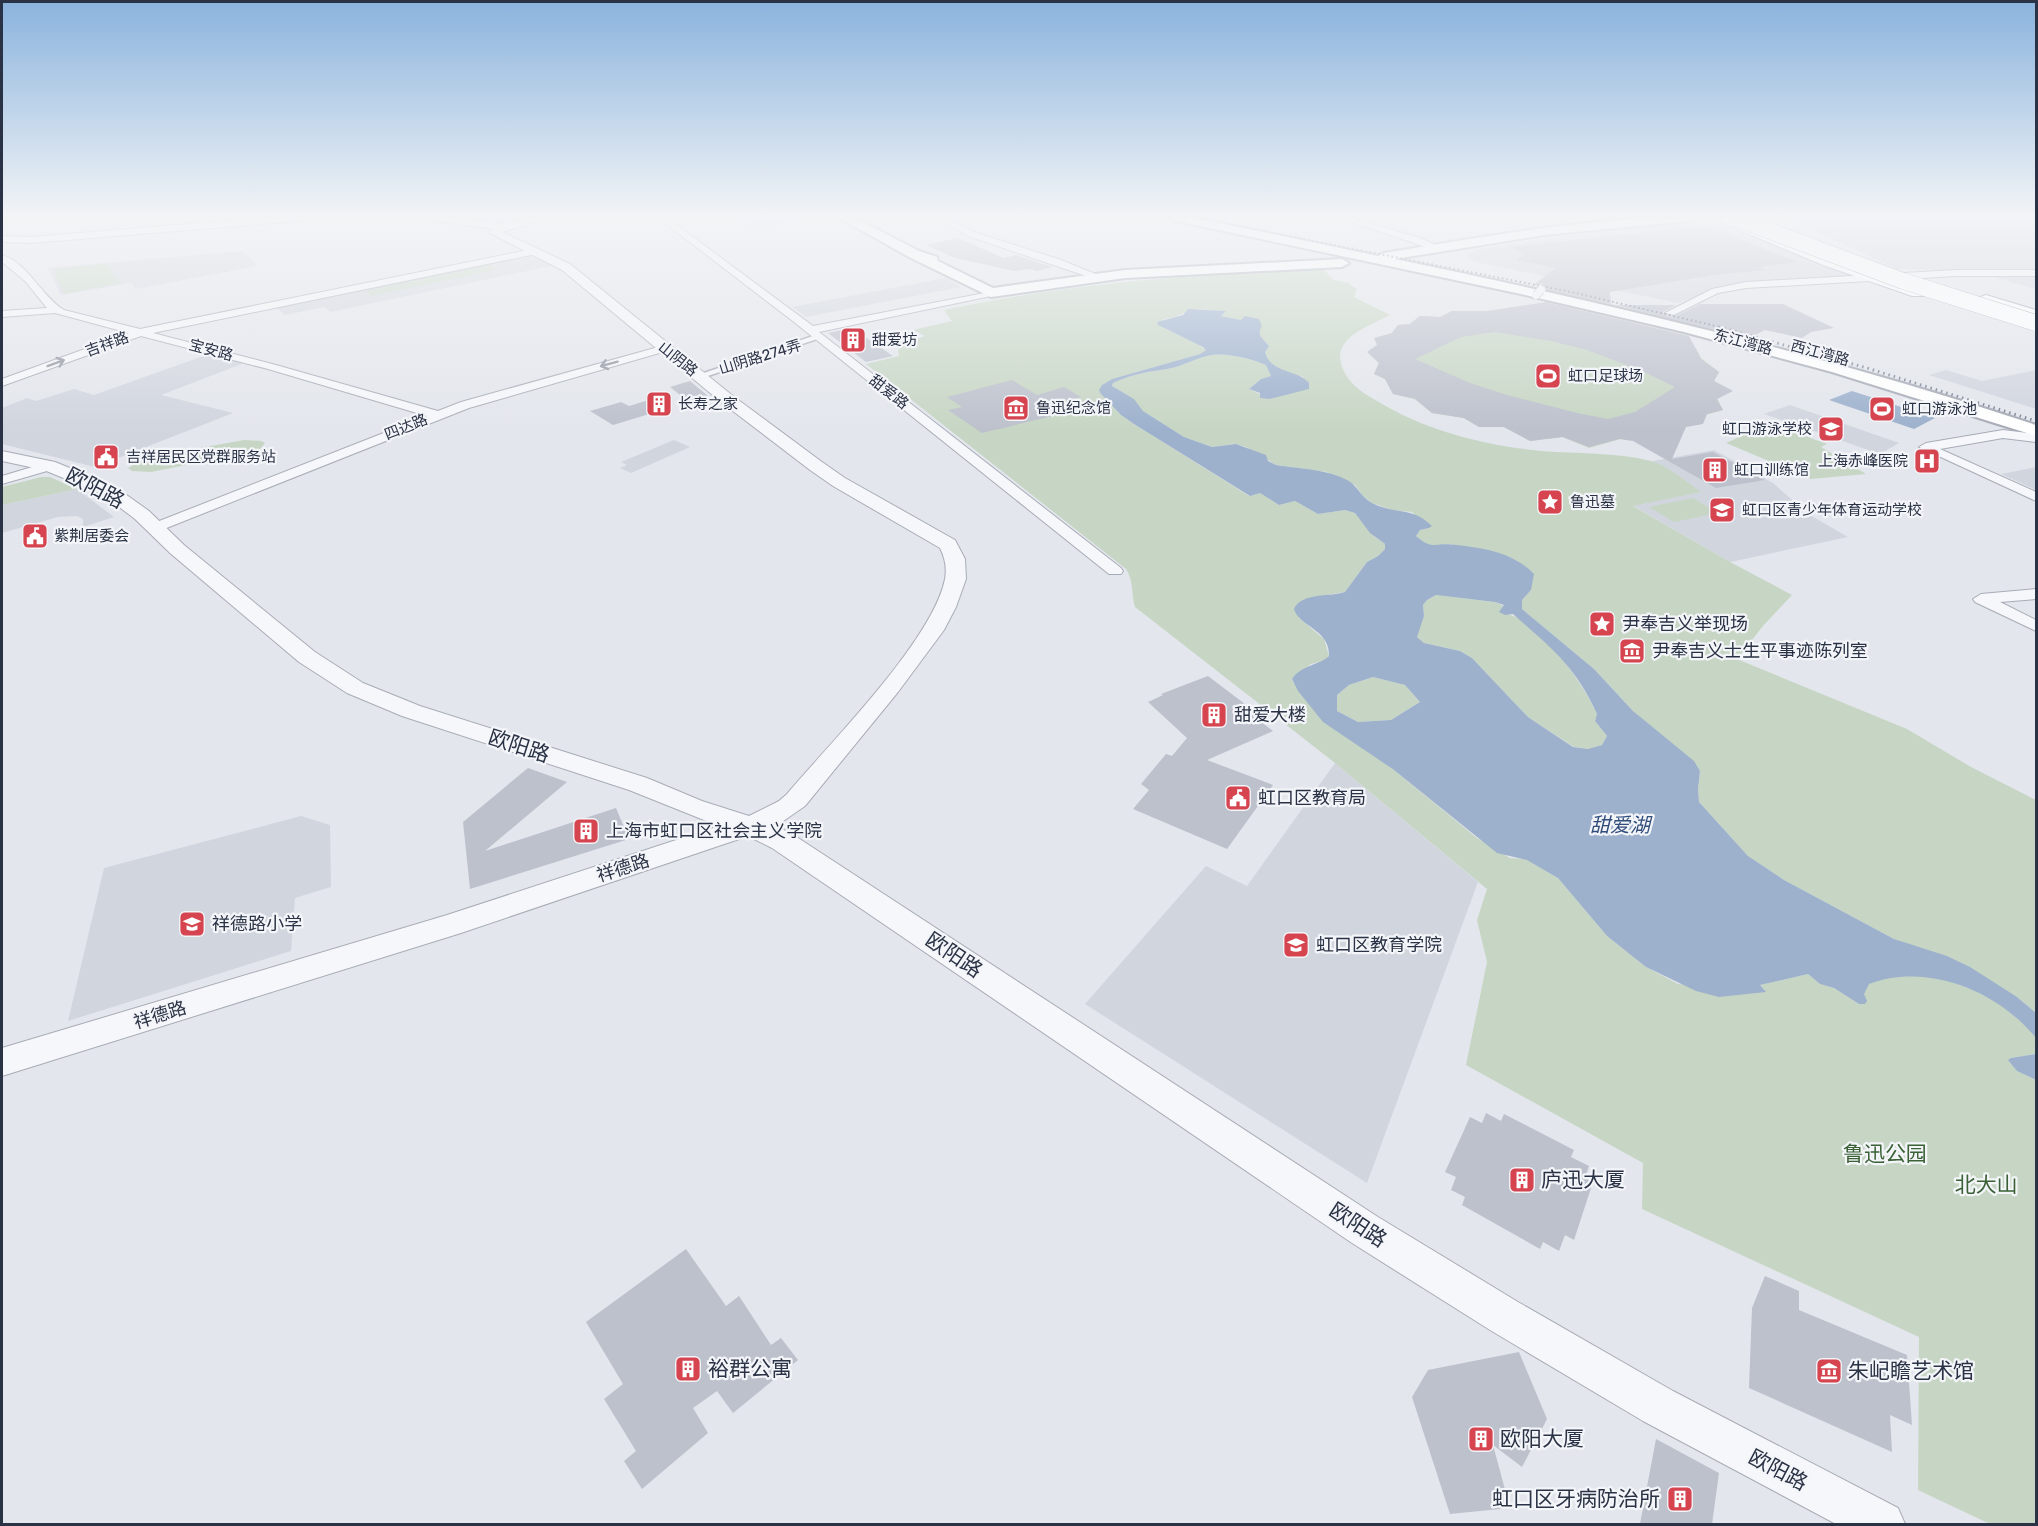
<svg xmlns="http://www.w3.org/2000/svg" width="2038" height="1526" viewBox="0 0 2038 1526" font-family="Rubik,'Noto Sans SC',sans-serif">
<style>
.built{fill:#d1d5de}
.green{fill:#c7d6c4}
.water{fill:#9db1cd;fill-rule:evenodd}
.building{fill:#bdc1cc;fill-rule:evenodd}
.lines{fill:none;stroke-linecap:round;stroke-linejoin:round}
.pedestrian-casing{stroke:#a8acb7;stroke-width:3}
.minor-casing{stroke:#a8acb7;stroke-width:2}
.tertiary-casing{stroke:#a8acb7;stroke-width:2}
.secondary-casing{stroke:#a8acb7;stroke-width:4}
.primary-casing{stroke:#a2a9b8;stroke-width:2}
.pedestrian{fill:#f6f7fa;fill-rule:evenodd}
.minor{fill:#f6f7fa;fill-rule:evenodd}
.tertiary{fill:#f6f7fa;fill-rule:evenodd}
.secondary{fill:#fff;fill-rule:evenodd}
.primary{fill:#fff;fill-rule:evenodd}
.rail-far1{stroke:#7c8496;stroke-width:2;stroke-dasharray:1.5 3;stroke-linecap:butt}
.rail{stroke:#7c8496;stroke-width:3;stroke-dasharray:1.5 4;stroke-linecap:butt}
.pedestrian-bridge-casing{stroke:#a8acb7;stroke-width:9;stroke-linecap:butt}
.trunk-bridge-casing{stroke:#8a92a3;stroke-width:17;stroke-linecap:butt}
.pedestrian-bridge{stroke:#f6f7fa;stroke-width:8}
.trunk-bridge{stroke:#fff;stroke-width:16}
.oneway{stroke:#9094a0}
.labels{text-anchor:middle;stroke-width:4.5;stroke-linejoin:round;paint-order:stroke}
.far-poi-label{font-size:15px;fill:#2a3245;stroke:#f3f5f9;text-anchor:start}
.far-street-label{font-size:15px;fill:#2a3245;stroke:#f3f5f9}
.poi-label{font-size:18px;fill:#2a3245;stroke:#f3f5f9;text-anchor:start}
.street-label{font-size:18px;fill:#2a3245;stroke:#f3f5f9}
.water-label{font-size:20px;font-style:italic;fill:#314d7c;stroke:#f3f5f9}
.near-street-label{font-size:21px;fill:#2a3245;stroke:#f3f5f9}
.near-park-label{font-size:21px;fill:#3b6236;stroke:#f3f5f9}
.near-poi-label{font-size:21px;fill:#2a3245;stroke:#f3f5f9;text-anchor:start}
</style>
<rect width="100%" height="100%" fill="#e3e6ec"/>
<path class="built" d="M439,217H542L502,224Z
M736,217H817L819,218L753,228Z
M1784,217L2036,219V272L1897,269Z
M1704,222L1716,224L1857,277L1727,285L1678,303L1481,263L1470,259L1467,255L1475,250L1504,245L1612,230Z
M243,251L257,266L136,289L131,283L61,295L48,268Z
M530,254L556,265L330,312L325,307L285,315L274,306Z
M1983,274L2036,275V289Z
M946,278L961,287L806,317L792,307Z
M209,354L244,363L161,395L233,413L95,467L2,444V408L27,398L36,401L74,389L94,395Z
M1946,370L1982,381L2036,370V409L1929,375Z
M1790,405L1899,443L1880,454L1764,414Z
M674,440L690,447L631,473L620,468L627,465L621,462Z
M1714,450L1773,483L1808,514L1848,537L1730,562L1632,505L1700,492L1653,461Z
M2036,467V490L2001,474Z
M77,489L114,517L83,527V519L77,516L58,517L2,533V505Z
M1335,763L1478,882L1367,1183L1085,1004L1206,866L1247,886Z
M301,816L330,825L331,887L295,898L291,951L68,1021L104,868Z"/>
<path class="green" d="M107,264L120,283L64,294L53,269Z
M489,265L496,270L371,296L365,291Z
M1323,269L1334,280L1348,283L1357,289L1354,297L1390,315C1363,329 1323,341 1348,378C1356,390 1372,398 1384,405C1431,432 1488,446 1541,451C1577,454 1615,452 1651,461C1665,464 1688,483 1701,492L1633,506L1730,562L1792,595L1763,626L1737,659L1907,729L1971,767L2036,800V1013L2017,997L1894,939L1784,880L1748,856L1699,802L1698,789L1700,771L1633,711L1594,669L1522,609V600L1531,590L1452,544L1434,546L1426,545L1416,536L1420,530L1429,528L1412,512L1392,510L1372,503L1364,497L1355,485L1327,472L1276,465L1246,447L1236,444L1212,447L1184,437L1143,411L1133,399L1112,386L1113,383C1134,373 1150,372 1172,368C1185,365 1198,357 1212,355C1229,353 1251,359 1266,365L1272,376L1261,379L1249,389L1270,399L1280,396L1304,377C1290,373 1269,369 1265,352L1269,346L1259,337V332L1241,320L1221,316L1225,312C1213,310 1197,307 1186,312C1178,316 1172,318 1163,319L1165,329L1196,343L1206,350L1200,354L1112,379L1102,385L1101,394L1121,415L1134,424L1249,496L1260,493L1279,505L1295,501L1318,514L1345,510L1355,513L1375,537L1385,544V549L1378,556L1367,562L1345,592L1314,597L1299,618L1324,639L1329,656L1326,660L1311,664L1292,679L1293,682L1324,722L1394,770L1477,838L1510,858L1527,859L1558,878L1607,936L1646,967L1678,984L1765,991L1760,985L1808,974L1820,984L1834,988L1859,1004L1868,984C1884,978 1902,974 1919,975C1952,977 2018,1006 2035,1036C2038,1041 2036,1049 2036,1054L2011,1058L2017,1071L2036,1080V1524H1990L1918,1490L1919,1337L1642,1209L1643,1163L1466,1065L1487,962L1477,920L1487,889L1335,763L1135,607C1131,593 1134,582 1126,569L866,364L899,356L898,350L913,340L925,336L913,330L952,321L944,310C1071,283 1193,274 1323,269Z
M1513,307L1696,348L1701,358L1719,372L1714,381L1731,390L1717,399L1723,410L1589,448L1562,437L1530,441L1504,427H1479L1464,418L1432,413L1415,399L1393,394L1385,379L1374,374L1379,363L1369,351L1377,345L1379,337L1392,333L1398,325L1410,324L1420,316L1440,317L1452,311H1488Z
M1770,423L1827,444L1821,447L1866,474L1811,479L1726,443Z
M244,440L261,441L265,443L260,449L252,452L151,472L132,471L128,468L146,458Z
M41,477H50L77,489L2,505V487Z
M1693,498L1718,513L1674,522L1649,507Z
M1436,595L1495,602L1504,606L1500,612C1538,617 1581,680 1597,714L1595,721L1607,736L1602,745L1588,749L1574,747L1528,717L1472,658L1460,651L1424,643L1416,636L1424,616L1423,605L1427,600Z
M1373,677L1405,685L1420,702L1391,720L1358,722L1337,711V695L1349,685Z"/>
<path class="water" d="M1188,309L1226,311L1221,316L1241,320L1245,316L1259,319L1262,326C1256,336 1263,338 1269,346L1265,352C1271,374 1298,369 1309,383V389L1270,399L1260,398V393L1249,389L1261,379L1271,376L1266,365C1251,359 1229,353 1212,355C1198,357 1185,365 1172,368C1150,372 1134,373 1113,383L1112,386L1134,399L1143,411L1184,437L1212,447L1236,444L1266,455L1268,461L1276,465C1300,469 1328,469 1349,481C1358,487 1362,498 1372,503C1395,515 1412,506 1432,526L1429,528L1420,530L1416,536C1433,551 1436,542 1456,545C1485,548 1514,553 1534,574L1531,590L1522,600V609L1594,669L1633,711L1694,761L1700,771L1698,789L1699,802L1748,856L1784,880L1894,939L1947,956L1970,967L2017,997L2036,1013V1038C1998,991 1927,962 1869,984L1864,994L1867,1001L1865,1004H1859L1834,988L1820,984L1808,974L1760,985L1766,992L1719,997L1696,991L1646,967L1607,936L1558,878L1527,860L1497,853L1394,770L1323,722L1298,691L1292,679C1301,665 1320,665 1329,656C1330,629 1299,627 1294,609C1302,592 1330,597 1345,592L1367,562L1378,556L1385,549V544L1370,533L1355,513L1345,510L1318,514L1295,501L1279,505L1260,493L1250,496L1134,424L1121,415L1101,394L1099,390L1102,385L1112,379L1200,354L1206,350L1203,347L1158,325L1157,322L1183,315ZM1436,595L1495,602L1504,605L1499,612L1505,615L1513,614C1552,649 1574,664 1597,714L1595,721L1607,736L1602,745L1588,749L1573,747L1528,717L1472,658L1460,651L1424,643L1417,637L1424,616L1423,605L1427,600ZM1373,677L1405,685L1420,702L1391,720L1358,722L1337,711V695L1349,685Z
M1852,391L1935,418L1914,429L1829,400Z
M2036,1054V1080L2017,1071L2008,1060L2011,1058Z"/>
<path class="building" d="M1695,227L1715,229L1797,262L1759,267L1766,270L1713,275L1610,292L1611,304L1547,290L1542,284L1532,286L1556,268L1517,260L1525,254L1508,247Z
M958,238L1004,258L1016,255L1052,267L1037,271L1030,269L1015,271L955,258L926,245Z
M1546,302L1689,336L1701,359L1719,372L1714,381L1733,391L1717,399L1723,410L1707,414L1703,424L1686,427L1672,459L1713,452L1765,480L1716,488L1633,441L1619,439L1589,447L1563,437L1530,441L1504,427H1479L1464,418L1432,413L1415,399L1393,394L1385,379L1374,374L1379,363L1367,352L1377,345L1374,338L1392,333L1398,325L1410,324L1420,316L1440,317L1452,311H1488ZM1495,332L1551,341L1587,350L1640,370L1675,387L1635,412L1608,419L1577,413L1507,395L1470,383L1415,359L1461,337Z
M1700,304H1783L1834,328L1811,332L1802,338L1765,330L1749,338L1746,334L1736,332L1731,334L1616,305H1676L1663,312L1665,315L1674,317Z
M852,328L893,356L866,362L828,333Z
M1012,380L1037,395L1064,387L1081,397L1064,401L1078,410L982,433L948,410L962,407L947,397Z
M690,381L708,396L689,402L670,387Z
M662,396L666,409L613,425L590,411L621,402L629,406Z
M1208,676L1262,717L1257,719L1273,731L1207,760L1273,785L1227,849L1133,809L1149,790L1141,784L1166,754L1172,756L1187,738L1148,702L1163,695L1161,694Z
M528,768L567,782L485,851L616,808L629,839L470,889L463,822Z
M1486,1113L1501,1121L1504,1114L1574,1150L1571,1157L1589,1166L1585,1178L1593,1182L1574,1240L1565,1235L1559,1251L1543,1242L1540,1249L1462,1205L1465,1197L1451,1190L1456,1177L1445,1172L1470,1117L1482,1123Z
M686,1249L726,1306L739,1296L771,1345L781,1338L798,1360L733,1413L717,1391L693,1408L708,1433L642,1489L624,1461L636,1451L604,1399L623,1384L586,1322Z
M1765,1276L1799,1291V1310L1907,1355L1912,1425L1890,1415L1892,1452L1749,1388L1752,1308Z
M1519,1352L1547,1419L1522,1467L1493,1445L1510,1508L1450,1514L1412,1397L1428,1370Z
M1656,1439L1719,1473L1712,1524H1640Z"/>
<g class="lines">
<defs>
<path id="pedestrian" d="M1736,334L1746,336L1747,338L1743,341L1733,338V334Z
M816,335L823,337L702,378L695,376Z"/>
<path id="minor" d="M423,217H444L502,224L506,227L502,230L427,220Z
M657,217H666L813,326L995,291L996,293L991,296L819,332L1121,568L1123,571L1121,574H1109L794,322Z
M934,217H944L974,232L1061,260L1103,277L1095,279L968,236Z
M1336,217H1348L1420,238L1440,247L1432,249Z
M533,249L538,252L536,254L153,333L276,365L438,411L461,402L662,346H670V350L469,408L159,531H149L147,528L149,525L427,416L268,369L141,336L2,386V379L129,333L55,313L2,317V311L47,308L25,281L2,262V255C28,263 41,296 64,310L140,329Z
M1956,270H2036V276H1956L1746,288L1718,293L1674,315L1665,313L1712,289L1746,282Z
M2003,430L2036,434V442L2003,438L1940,449L2036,492V501L1919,447L1926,443Z
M49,462L56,466L54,469L2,484V476Z
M2036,589V599L2000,602L2036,620V631L1975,602L1973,599L1981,594Z"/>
<path id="tertiary" d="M274,217H316L311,220L31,243L2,242V236L31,237Z
M533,217H552L502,232L570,264L733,396L822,462L845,478L955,540L965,559L966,579L956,607L944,630L898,692L805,806L776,826L792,834L1378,1217L1518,1302L1673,1391L1898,1508L1905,1524H1836L1643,1421L1490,1330L1352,1243L772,848L748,836L461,933L2,1076V1048L447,915L719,826L629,790L402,716L347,693L299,662L170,553L135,519L102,494L44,470L2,461V451L55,462L114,486L149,511L184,545L315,652L363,683L420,706L647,778L702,801L749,816L779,801L787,794C829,744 933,640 945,579C947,568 945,558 940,548L833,486L810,470L721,402L562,270L488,232L498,225Z"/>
<path id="secondary" d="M838,217H853L919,251L937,257L938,261L993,288L1125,270L1342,259L1349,263L1342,267L1125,278L991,297L909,257Z
M1170,217H1192L1378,256L1384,253C1487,236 1591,217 1696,217L1690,221L1544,235L1395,259C1612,304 1826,355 2036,425V436L1832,372L1684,332L1521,294L1176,221Z"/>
<path id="primary" d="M1713,217H1731L1833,259L1924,290L1926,293L1924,296H1912L1823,265L1715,220Z
M1986,295L2036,310V320L1980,303L1978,300L1980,297Z"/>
</defs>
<use href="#pedestrian" class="pedestrian-casing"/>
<use href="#minor" class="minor-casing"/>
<use href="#tertiary" class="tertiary-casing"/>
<use href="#secondary" class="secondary-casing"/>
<use href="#primary" class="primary-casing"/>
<use href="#pedestrian" class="pedestrian"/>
<use href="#minor" class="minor"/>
<use href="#tertiary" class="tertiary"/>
<use href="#secondary" class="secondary"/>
<use href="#primary" class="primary"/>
<path class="rail-far1" d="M1193,217L1571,292L1724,328"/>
<path class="rail" d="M1719,327L1867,368L2036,421"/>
<defs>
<path id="pedestrian-bridge" d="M1536,295L1541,290"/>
<path id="trunk-bridge" d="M1733,217L1903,281L2036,323"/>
</defs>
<use href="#pedestrian-bridge" class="pedestrian-bridge-casing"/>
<use href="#trunk-bridge" class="trunk-bridge-casing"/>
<use href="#pedestrian-bridge" class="pedestrian-bridge"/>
<use href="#trunk-bridge" class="trunk-bridge"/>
</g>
<defs><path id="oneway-shaft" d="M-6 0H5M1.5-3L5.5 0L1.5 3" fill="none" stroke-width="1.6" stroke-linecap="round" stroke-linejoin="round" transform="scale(1.5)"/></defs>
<g class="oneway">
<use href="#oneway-shaft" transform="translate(56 363) rotate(-20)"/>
<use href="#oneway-shaft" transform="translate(609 364) rotate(165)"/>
</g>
<linearGradient id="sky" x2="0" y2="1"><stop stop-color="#8ab3dd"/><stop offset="0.5" stop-color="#f2f4f6"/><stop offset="1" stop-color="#f2f4f6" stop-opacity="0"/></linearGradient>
<rect width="2038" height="430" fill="url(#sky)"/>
<defs>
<symbol id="building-square" viewBox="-11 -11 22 22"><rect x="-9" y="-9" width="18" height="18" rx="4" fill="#d5444f" stroke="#f3f5f9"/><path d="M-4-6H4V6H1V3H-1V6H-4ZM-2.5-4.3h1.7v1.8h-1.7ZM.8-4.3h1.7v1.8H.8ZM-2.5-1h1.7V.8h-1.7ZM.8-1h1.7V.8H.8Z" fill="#fff"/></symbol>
<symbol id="stadium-square" viewBox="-11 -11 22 22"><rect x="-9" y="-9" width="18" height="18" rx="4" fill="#d5444f" stroke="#f3f5f9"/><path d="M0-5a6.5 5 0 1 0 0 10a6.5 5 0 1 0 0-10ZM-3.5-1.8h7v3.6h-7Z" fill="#fff"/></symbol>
<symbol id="museum-square" viewBox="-11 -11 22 22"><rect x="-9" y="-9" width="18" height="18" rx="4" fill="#d5444f" stroke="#f3f5f9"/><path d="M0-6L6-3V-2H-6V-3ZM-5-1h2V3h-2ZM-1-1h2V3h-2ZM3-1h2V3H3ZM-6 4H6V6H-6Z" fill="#fff"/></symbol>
<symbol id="school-square" viewBox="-11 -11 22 22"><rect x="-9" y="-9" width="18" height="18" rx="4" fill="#d5444f" stroke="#f3f5f9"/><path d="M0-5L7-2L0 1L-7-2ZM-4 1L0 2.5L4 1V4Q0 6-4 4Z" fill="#fff"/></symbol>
<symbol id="civic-square" viewBox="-11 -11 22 22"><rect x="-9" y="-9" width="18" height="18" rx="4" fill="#d5444f" stroke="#f3f5f9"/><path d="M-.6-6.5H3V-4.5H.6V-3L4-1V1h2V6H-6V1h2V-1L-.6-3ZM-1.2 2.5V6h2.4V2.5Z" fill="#fff"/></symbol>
<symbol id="hospital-square" viewBox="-11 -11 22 22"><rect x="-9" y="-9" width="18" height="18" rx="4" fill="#d5444f" stroke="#f3f5f9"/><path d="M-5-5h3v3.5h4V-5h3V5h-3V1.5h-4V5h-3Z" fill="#fff"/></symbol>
<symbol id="sight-square" viewBox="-11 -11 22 22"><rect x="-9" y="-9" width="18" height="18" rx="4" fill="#d5444f" stroke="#f3f5f9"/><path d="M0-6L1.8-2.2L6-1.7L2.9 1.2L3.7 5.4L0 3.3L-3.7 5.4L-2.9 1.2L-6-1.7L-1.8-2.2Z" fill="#fff"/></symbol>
</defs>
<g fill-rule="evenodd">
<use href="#building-square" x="838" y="325" width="30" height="30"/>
<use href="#stadium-square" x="1533" y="361" width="30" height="30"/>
<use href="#building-square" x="644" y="389" width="30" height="30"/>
<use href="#museum-square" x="1001" y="393" width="30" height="30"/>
<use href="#stadium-square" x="1867" y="394" width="30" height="30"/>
<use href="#school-square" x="1816" y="414" width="30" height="30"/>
<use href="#civic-square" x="91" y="442" width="30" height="30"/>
<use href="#hospital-square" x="1912" y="446" width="30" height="30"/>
<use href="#building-square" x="1700" y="455" width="30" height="30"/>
<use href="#sight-square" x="1535" y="487" width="30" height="30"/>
<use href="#school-square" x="1707" y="495" width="30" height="30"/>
<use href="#civic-square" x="20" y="521" width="30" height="30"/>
<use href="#sight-square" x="1587" y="609" width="30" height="30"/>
<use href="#museum-square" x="1617" y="636" width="30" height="30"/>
<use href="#building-square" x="1199" y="700" width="30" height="30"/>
<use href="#civic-square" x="1223" y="783" width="30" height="30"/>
<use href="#building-square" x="571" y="816" width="30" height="30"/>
<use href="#school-square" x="177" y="909" width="30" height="30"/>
<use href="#school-square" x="1281" y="930" width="30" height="30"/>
<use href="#building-square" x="1507" y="1165" width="30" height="30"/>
<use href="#building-square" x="673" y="1354" width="30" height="30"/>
<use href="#museum-square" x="1814" y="1356" width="30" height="30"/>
<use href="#building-square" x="1466" y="1424" width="30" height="30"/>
<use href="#building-square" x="1665" y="1484" width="30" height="30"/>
</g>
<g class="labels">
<g class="far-poi-label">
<text x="872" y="345">甜爱坊</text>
<text x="1568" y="381">虹口足球场</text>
<text x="678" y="409">长寿之家</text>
<text x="1036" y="413">鲁迅纪念馆</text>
<text x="1902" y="414">虹口游泳池</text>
<text x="1812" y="434" text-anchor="end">虹口游泳学校</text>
<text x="126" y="462">吉祥居民区党群服务站</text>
<text x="1908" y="466" text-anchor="end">上海赤峰医院</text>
<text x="1734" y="475">虹口训练馆</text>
<text x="1570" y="507">鲁迅墓</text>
<text x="1742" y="515">虹口区青少年体育运动学校</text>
<text x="54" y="541">紫荆居委会</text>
</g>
<g class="far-street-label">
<text transform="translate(1743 342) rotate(15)" y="5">东江湾路</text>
<text transform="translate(107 344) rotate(-20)" y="5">吉祥路</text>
<text transform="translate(211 350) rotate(15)" y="5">宝安路</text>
<text transform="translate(1820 353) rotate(15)" y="5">西江湾路</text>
<text transform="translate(760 357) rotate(-17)" y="5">山阴路274弄</text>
<text transform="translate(678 359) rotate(39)" y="5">山阴路</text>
<text transform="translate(889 392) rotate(38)" y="5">甜爱路</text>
<text transform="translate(406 427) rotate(-22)" y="5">四达路</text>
</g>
<g class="poi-label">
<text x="1622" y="630">尹奉吉义举现场</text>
<text x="1652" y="657">尹奉吉义士生平事迹陈列室</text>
<text x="1234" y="721">甜爱大楼</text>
<text x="1258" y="804">虹口区教育局</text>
<text x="606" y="837">上海市虹口区社会主义学院</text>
<text x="212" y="930">祥德路小学</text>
<text x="1316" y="951">虹口区教育学院</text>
</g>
<g class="street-label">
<text transform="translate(623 868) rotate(-18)" y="6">祥德路</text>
<text transform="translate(160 1015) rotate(-17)" y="6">祥德路</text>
</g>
<g class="water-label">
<text x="1620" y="832">甜爱湖</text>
</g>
<g class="near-street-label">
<text transform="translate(95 488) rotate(28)" y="7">欧阳路</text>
<text transform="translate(519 746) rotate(18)" y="7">欧阳路</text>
<text transform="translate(954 955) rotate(34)" y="7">欧阳路</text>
<text transform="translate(1358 1225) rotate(33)" y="7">欧阳路</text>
<text transform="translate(1778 1470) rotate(28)" y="7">欧阳路</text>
</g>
<g class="near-park-label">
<text x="1885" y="1161">鲁迅公园</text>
<text x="1986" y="1192">北大山</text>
</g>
<g class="near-poi-label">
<text x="1541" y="1187">庐迅大厦</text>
<text x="708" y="1376">裕群公寓</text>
<text x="1848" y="1378">朱屺瞻艺术馆</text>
<text x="1500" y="1446">欧阳大厦</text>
<text x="1660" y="1506" text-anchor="end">虹口区牙病防治所</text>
</g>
</g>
<rect width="2038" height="1526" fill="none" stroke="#2a3245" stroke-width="6"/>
</svg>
